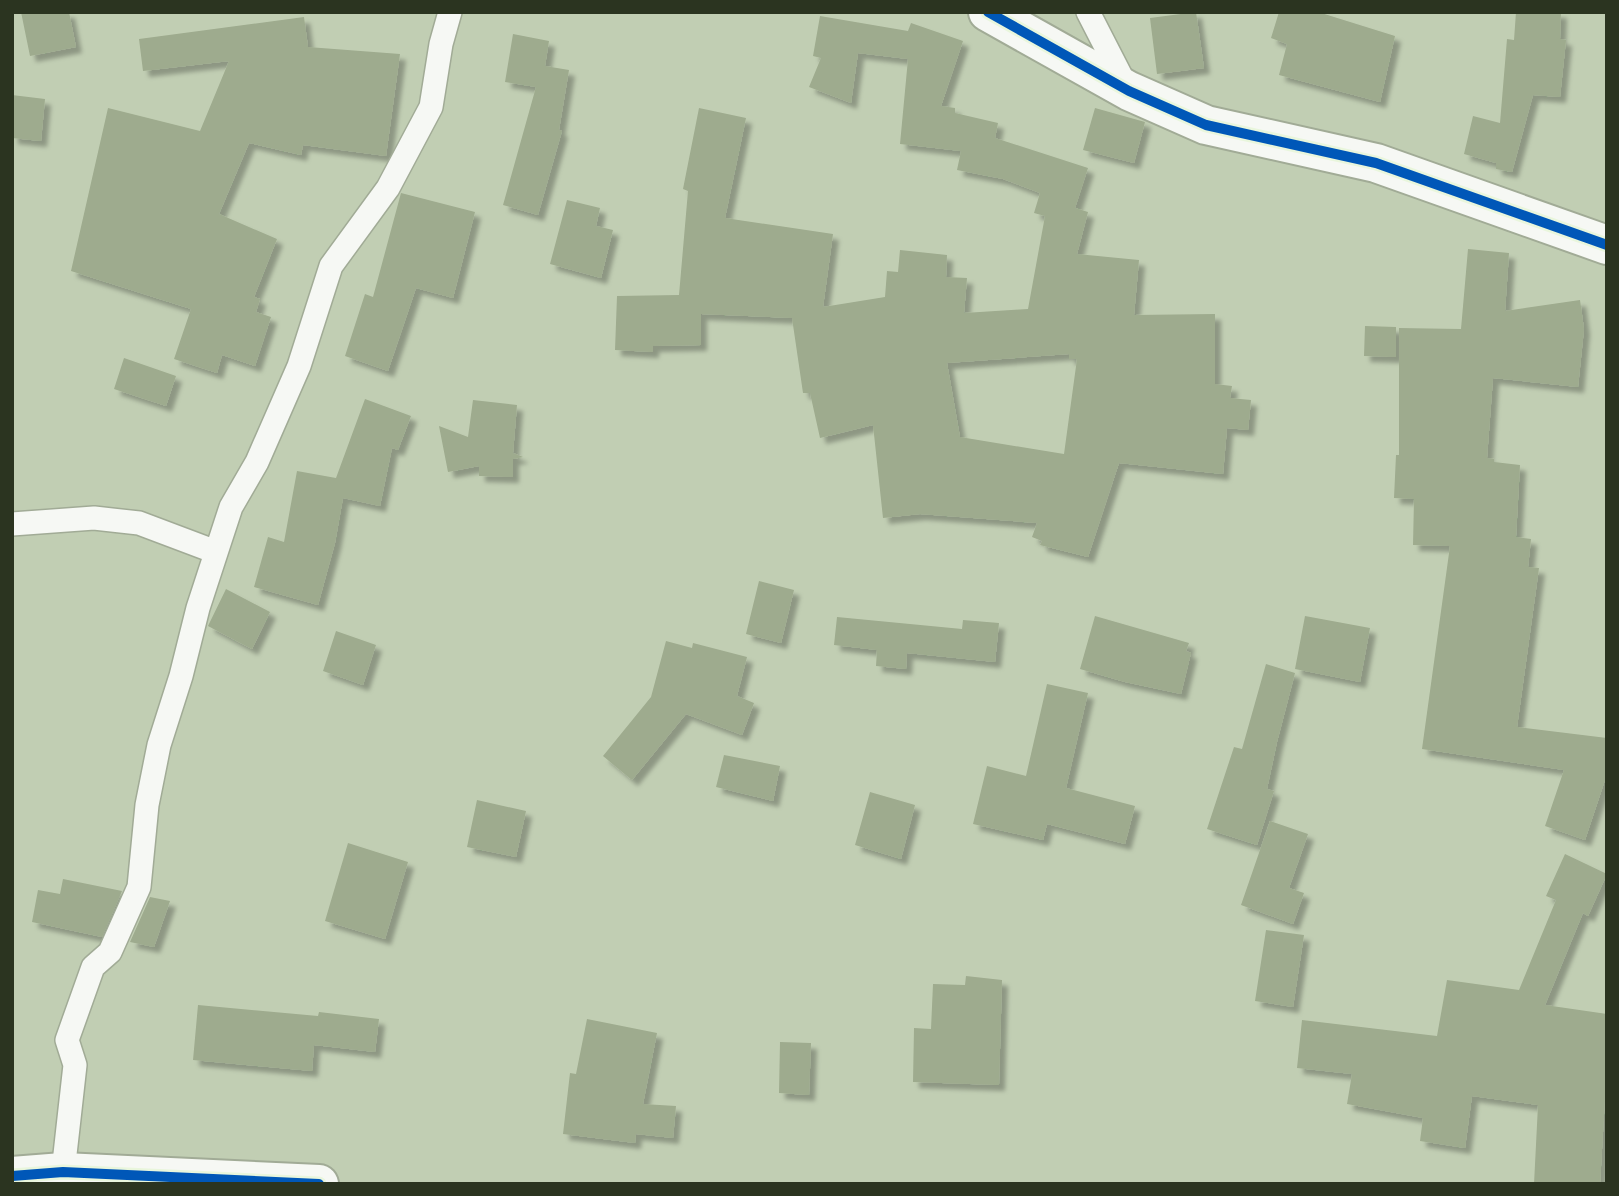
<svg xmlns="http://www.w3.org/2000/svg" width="1619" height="1196" viewBox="0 0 1619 1196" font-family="Quicksand,sans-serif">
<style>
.building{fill:#9eab8e;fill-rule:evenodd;filter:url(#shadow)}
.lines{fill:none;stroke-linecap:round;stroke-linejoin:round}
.service-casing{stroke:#a1ab96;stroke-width:26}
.minor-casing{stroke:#a1ab96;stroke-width:42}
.service{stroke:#f6f8f4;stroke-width:23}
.minor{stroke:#f6f8f4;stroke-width:38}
.cycleway-casing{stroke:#e9f6dc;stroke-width:15}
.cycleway{stroke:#0057b8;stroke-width:10}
</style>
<defs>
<filter id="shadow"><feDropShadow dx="6" dy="6" stdDeviation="2" flood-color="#0004"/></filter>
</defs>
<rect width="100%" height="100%" fill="#c1ceb3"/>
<path class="building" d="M21,12H69L76,47L30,56Z
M1196,12L1204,68L1157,74L1150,18Z
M1279,12H1318L1395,36L1380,102L1279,75L1287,44L1271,38Z
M1516,12H1561L1560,39L1566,40L1560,97L1533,95L1512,172L1496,169V163L1464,154L1473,116L1500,123L1507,39L1514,40Z
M820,16L908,31L911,23L963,41L941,106L955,108V113L998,123L995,138L1088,168L1075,208L1088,212L1077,254L1139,260L1134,315L1215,314V384L1232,386L1230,398L1251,400L1248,430L1227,428L1223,474L1119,463L1088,557L1040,545L1042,541L1032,537L1037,523L920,514L883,518L873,425L820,438L810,393H803L792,318L701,314V345L653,346V352L615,350L617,296L679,295L688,191L683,189L699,108L746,118L725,218L833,234L823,307L885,297L887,271L898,272L900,250L947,255L946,277L967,278L964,313L1028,309L1045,216L1034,213L1040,193L1003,179L957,170L961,151L900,144L908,59L858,53L851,103L809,87L821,58L813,56ZM1069,354V359H1077L1064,454L960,437L947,363Z
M304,17L308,47L400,54L386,156L303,145L301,155L249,143L219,214L277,239L254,297L260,299L256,312L271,317L255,366L222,355L217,373L174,359L191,309L71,271L108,108L200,131L229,61L143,71L139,39Z
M513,34L549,41L545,66L569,70L559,130L562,131L538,215L503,205L536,87L505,82Z
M12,95L45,99L41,141L12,138Z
M1095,108L1145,122L1134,163L1083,150Z
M401,193L475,212L453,298L416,288L388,371L345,356L365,294L373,297Z
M567,200L600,208L596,226L613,230L601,278L550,264Z
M1468,249L1509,253L1505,311L1580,300L1584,329L1578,387L1493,378L1487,458L1494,459V462L1520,465L1516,537L1531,539L1528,567L1539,568L1517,727L1607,738V774L1585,840L1545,826L1564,770L1422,749L1450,546L1413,545L1414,499L1394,498L1396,455H1399V328L1461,329Z
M1365,326L1396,327V357L1364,356Z
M124,358L176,376L166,406L114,389Z
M365,399L411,416L398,450L392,448L380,506L343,498L335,543L318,605L254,587L268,537L284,542L297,471L336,478Z
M473,400L517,405L513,453L523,457L513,459V477L479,476V466L448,472L439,426L468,437Z
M759,581L794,590L781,643L746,634Z
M226,589L270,612L252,649L208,626Z
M1095,616L1189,643L1186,651L1191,653L1181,694L1125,682L1080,669Z
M1305,616L1370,628L1360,682L1295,669Z
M837,617L962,629L963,620L999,623L995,662L907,653L906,669L876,666L877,650L834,645Z
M336,631L376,645L363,685L323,671Z
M666,641L692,648L693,643L747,657L737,696L754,703L742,735L686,714L632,780L603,756L651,697Z
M1266,664L1295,673L1277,742L1267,789L1274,791L1257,845L1207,829L1234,747L1242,749Z
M1047,684L1088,693L1066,788L1135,806L1125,844L1047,824L1043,840L973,824L987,766L1026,776Z
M724,755L780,766L773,801L716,787Z
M870,792L915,805L901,859L855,845Z
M477,800L526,811L516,857L467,847Z
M1270,821L1308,834L1289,888L1304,893L1293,924L1241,905Z
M348,843L408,862L385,939L325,921Z
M1565,854L1607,874L1588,916L1583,913L1545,1005L1607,1014V1063L1600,1184H1534L1538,1105L1472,1096L1465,1148L1420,1141L1423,1118L1347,1104L1352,1074L1297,1068L1302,1020L1437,1036L1447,980L1519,990L1556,900L1546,896Z
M63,879L122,891L102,937L32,922L38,890L60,894Z
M150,897L170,901L154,947L130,942Z
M1266,930L1304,935L1293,1007L1255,1001Z
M966,976L1002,980L999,1085L913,1082L914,1028L931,1029L933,984L965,985Z
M198,1005L318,1016L319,1012L379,1019L375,1052L314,1045L312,1071L193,1060Z
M587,1019L657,1033L643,1104L676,1106L673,1138L636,1134L635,1143L563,1134L570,1073L576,1074Z
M780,1042L811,1043L809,1095L779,1093Z"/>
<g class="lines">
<defs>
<path id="service" d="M1088,12L1127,88
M12,524L94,518L139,523L216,552
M63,1172L75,1065L67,1040L93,967L110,952L139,887L147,805L159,745L181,676L198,608L231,507L257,462L299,366L331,266L388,188L431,107L441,44L450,12"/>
<path id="minor" d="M988,12L1129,91L1206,125L1376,163L1607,245
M12,1176L63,1172L319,1184"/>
</defs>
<use href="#service" class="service-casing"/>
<use href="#minor" class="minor-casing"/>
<use href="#service" class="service"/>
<use href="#minor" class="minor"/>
<defs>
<path id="cycleway" d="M988,12L1129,91L1206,125L1376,163L1607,245
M12,1176L63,1172L319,1184"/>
</defs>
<use href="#cycleway" class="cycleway-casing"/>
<use href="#cycleway" class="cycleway"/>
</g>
<rect width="1619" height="1196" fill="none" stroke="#2b3420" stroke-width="28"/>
</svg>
